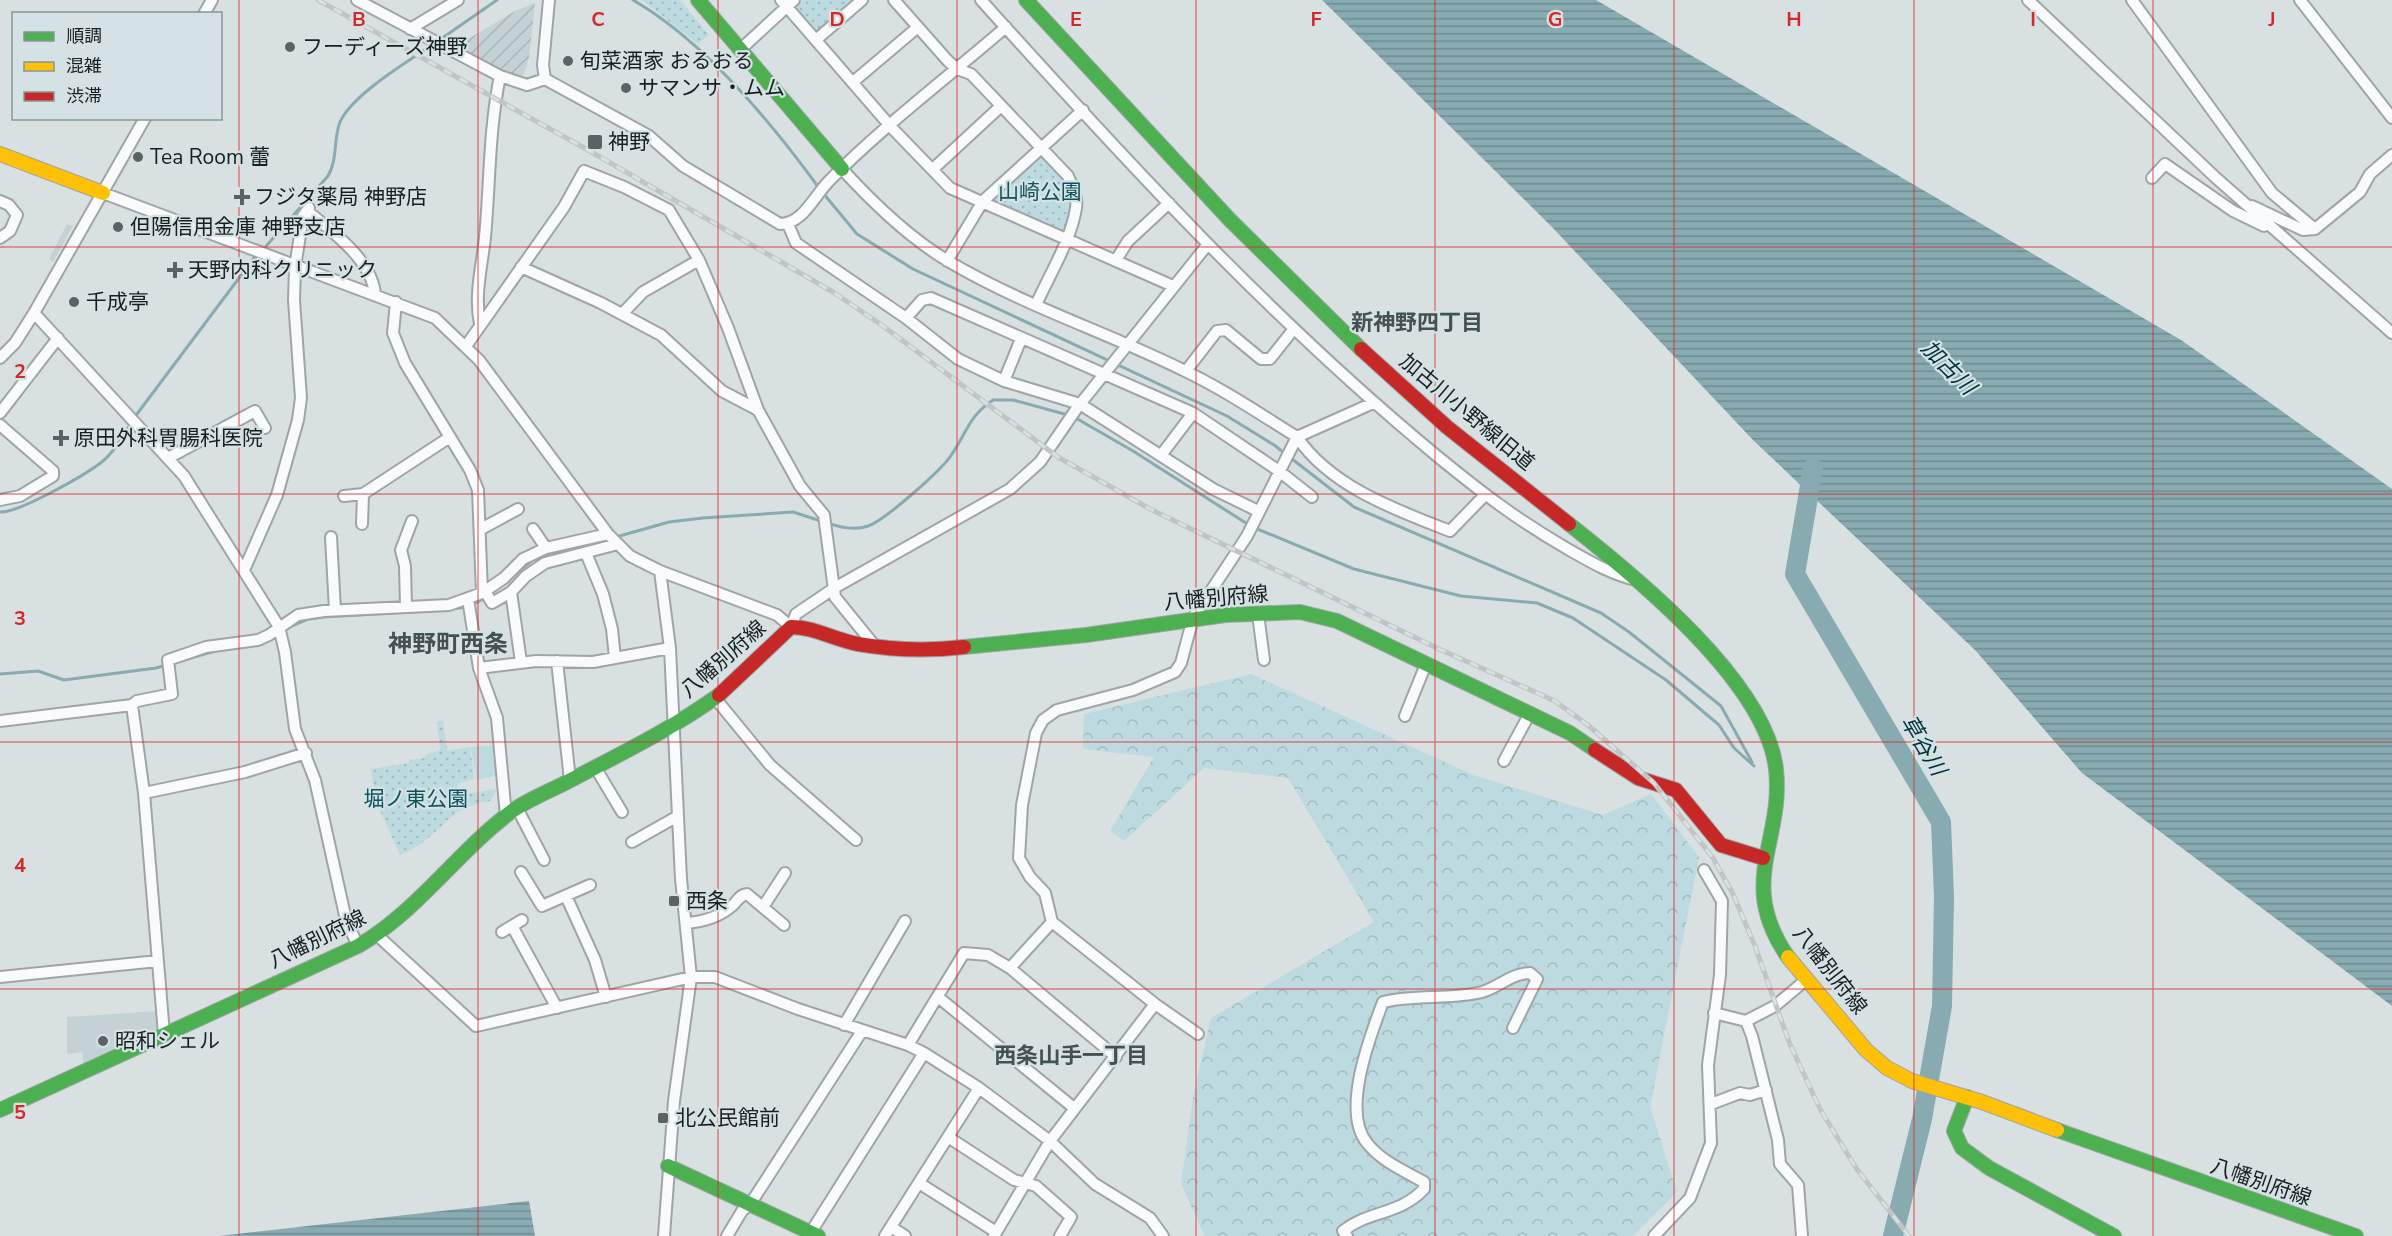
<svg xmlns="http://www.w3.org/2000/svg" width="2392" height="1236" viewBox="0 0 2392 1236" font-family="'Nunito Sans','Noto Sans JP',sans-serif">
<style>
.built{fill:#c4d2d5}
.industrial{fill:url(#industrial-furrows)}
.grass{fill:#bcdae0}
.forest{fill:url(#forest-crowns)}
.park{fill:url(#park-dots)}
.water{fill:url(#water-rules)}
.lines{fill:none;stroke-linecap:round;stroke-linejoin:round}
.stream{stroke:#88abb1;stroke-width:3}
.river{stroke:#88abb1;stroke-width:20}
.street-casing{stroke:#9fa5a6;stroke-width:14}
.fast-casing{stroke:#9fa5a6;stroke-width:16}
.slow-casing{stroke:#9fa5a6;stroke-width:16}
.jam-casing{stroke:#9fa5a6;stroke-width:16}
.street{stroke:#f9fafb;stroke-width:10}
.fast{stroke:#4caf50;stroke-width:14}
.slow{stroke:#ffc107;stroke-width:14}
.jam{stroke:#c62828;stroke-width:14}
.rail-casing{stroke:#c2c4c4;stroke-width:5}
.rail{stroke:#d5e2e5;stroke-width:3;stroke-dasharray:9;stroke-linecap:butt}
.grid{fill:none;stroke:#d62828;stroke-width:1.5;stroke-opacity:0.55}
.poi-dot{fill:#5c6263;stroke:#d5e2e5;stroke-width:2}
.labels{text-anchor:middle;stroke-width:4.5;stroke-linejoin:round;paint-order:stroke}
.poi-label{font-size:21px;fill:#191e1f;stroke:#d5e2e5;text-anchor:start}
.park-label{font-size:21px;fill:#0e545e;stroke:#d5e2e5}
.street-label{font-size:21px;fill:#191e1f;stroke:#d5e2e5}
.neighbourhood-label{font-size:22px;font-weight:bold;fill:#455052;stroke:#d5e2e5}
.water-label{font-size:22px;font-style:italic;fill:#013239;stroke:#d5e2e5}
.quarter-label{font-size:24px;font-weight:bold;fill:#455052;stroke:#d5e2e5}
.grid-label{font-size:20px;text-anchor:middle;font-weight:bold;fill:#d62828;stroke:#d5e2e5;stroke-width:4.5;stroke-linejoin:round;paint-order:stroke}
</style>
<defs>
<pattern id="industrial-furrows" width="10" height="10" patternUnits="userSpaceOnUse" patternTransform="scale(1.5)"><rect width="10" height="10" fill="#c4d2d5"/><path d="M-1 1l2-2M0 10L10 0M9 11l2-2" fill="none" stroke="#a8b4b6"/></pattern>
<pattern id="forest-crowns" width="20" height="18" patternUnits="userSpaceOnUse" patternTransform="scale(1.5)"><rect width="20" height="18" fill="#bcdae0"/><path d="M2 6a3 3 0 1 1 6 0M12 15a3 3 0 1 1 6 0" fill="none" stroke="#a1bbc0"/></pattern>
<pattern id="park-dots" width="8" height="8" patternUnits="userSpaceOnUse" patternTransform="scale(1.5)"><rect width="8" height="8" fill="#bcdae0"/><path d="M2 2h.1M6 6h.1" fill="none" stroke="#a1bbc0" stroke-width="1.8" stroke-linecap="round"/></pattern>
<pattern id="water-rules" width="6" height="5" patternUnits="userSpaceOnUse" patternTransform="scale(1.5)"><rect width="6" height="5" fill="#88abb1"/><path d="M0 2.5h6" fill="none" stroke="#6e8b8f"/></pattern>
</defs>
<rect width="100%" height="100%" fill="#d8e0e2"/>
<path class="built" d="M67,224L73,226L53,262L49,259Z
M158,1011L161,1030L84,1067L82,1052L67,1054V1017Z"/>
<path class="industrial" d="M535,3L529,58L524,74L519,77L463,54L458,45L515,11Z"/>
<path class="grass" d="M496,745L500,775L477,780L471,747Z"/>
<path class="forest" d="M1251,674L1476,776L1603,815L1651,794L1699,857L1650,1107L1677,1192L1633,1236H1205L1181,1184L1193,1097L1211,1018L1374,922L1288,778L1204,768L1124,841L1110,831L1154,757L1083,749L1084,714Z"/>
<path class="park" d="M642,0H680L709,35L698,44Z
M803,0H859L814,35L796,14L797,6Z
M1036,157H1046C1068,182 1079,195 1066,229L1058,231L996,203L997,195Z
M437,721H443L447,751L470,747L474,779L457,783L460,795L497,789L490,801C445,806 440,840 400,855L376,802L371,769L409,763V760L425,758L426,755L440,750Z"/>
<path class="water" d="M1322,0H1596L2181,340L2392,489V1006L2082,773L1975,650L1754,441L1551,226Z
M529,1201L535,1236H219Z"/>
<g class="lines">
<path class="stream" d="M633,0C704,41 771,122 819,188
M438,41L497,0
M823,193L857,234L913,269L1227,416L1274,445L1354,507L1601,613L1629,632L1721,706L1752,762
M1074,417L1133,451L1249,525
M134,418L254,258L245,270L328,176C338,159 333,140 340,122C352,95 407,62 432,45
M0,512C19,513 87,474 103,461C114,452 124,435 131,423
M827,523C840,527 855,531 868,526C884,521 943,469 952,454C967,432 969,416 993,400H1013L1068,415
M1255,528L1354,569L1461,596L1537,603L1573,618L1666,680L1719,725L1734,748L1754,766
M616,537L669,522L703,518L793,512L821,521
M490,594L534,559L609,540
M472,605L485,598
M452,609L466,607
M289,627L308,619L324,617L442,610
M0,674L38,671L64,680L156,668L215,651L263,643"/>
<path class="river" d="M1813,468L1795,574L1941,822L1944,896L1942,1006L1922,1119L1893,1236"/>
<defs>
<path id="street" d="M357,0L500,76L527,85L545,79
M549,0L543,65L545,79L649,136L683,166L780,224C803,224 814,196 829,181C882,127 948,77 1006,27
M781,0L891,127L950,188L1173,286
M894,0L948,61L957,69L971,74L1068,176C1072,186 1078,197 1076,208C1071,241 1049,275 1036,305
M981,0C1125,160 1271,319 1437,456C1481,492 1516,519 1566,548C1589,561 1610,574 1636,580
M2028,0L2215,177L2392,333
M2132,0L2272,193L2315,229
M2300,0L2392,118
M204,14L212,0
M410,29L458,0
M817,39L862,0
M741,49L794,0
M853,82L918,27
M842,169C873,203 908,237 948,261C1022,305 1106,332 1183,370C1223,389 1260,414 1297,437C1331,487 1396,510 1450,531L1484,496
M933,169L1001,106
M2152,178L2165,164L2233,211L2264,226
M103,193L435,318L479,360L608,534L630,556L660,571L777,615L791,627L796,614L836,587L1010,489L1040,462L1077,408L1208,244
M0,201L9,205L17,215L10,231L0,238
M2252,206L2303,230L2315,229L2360,192L2370,174L2392,155
M307,211C332,231 373,261 375,295
M788,224L796,243L906,318L958,359L1004,381L1080,404L1213,489L1258,511
M1116,260L1128,241L1169,203
M947,261L983,201L1083,110
M521,267L601,303L661,335L722,391L758,410
M396,302L393,333L405,363L470,470L478,490L482,593
M34,313L184,476L279,627L285,652L295,729L315,780L346,920L358,946
M622,314L643,292L699,260L728,328L758,410L800,486L824,515L835,597L874,645
M906,318L922,300L931,298L1193,413L1279,471L1312,497
M480,324C474,295 482,266 485,237C490,183 489,129 500,76
M466,346L564,207L584,171L624,187L669,210L699,260
M0,358L15,343L34,313L145,118
M1186,371L1217,331L1226,330L1261,359H1270L1293,330
M1004,381L1021,339
M0,413L58,338
M0,425L53,471V476L20,496L0,500
M1162,454L1193,413
M168,458L255,411L265,428
M344,496L363,494
M362,524L363,494L450,437
M481,529L518,509
M533,529L546,548
M331,537L335,610
M586,553L603,594L612,629L615,658
M244,570L277,495L298,420L301,398L294,300L295,267L303,216L309,208
M660,571L670,648L681,879L691,977L674,1101L664,1236
M485,591L492,603L511,592L526,576L545,563L618,544
M511,592L521,662
M468,599L479,668L497,718L506,816
M406,607L405,566L401,550L412,521
M1258,614L1264,660
M557,661L570,780
M479,668L536,661L593,662L670,648
M715,698L770,765L856,840
M132,705L144,793
M1405,716L1426,664
M0,721L132,705L137,701L172,694L168,660L206,647L258,640L269,635L298,615L324,611L449,605L482,593L504,578L523,559L546,548L608,534
M1504,761L1530,713
M595,767L622,812
M517,808L544,860
M632,842L678,816
M521,872L542,906L590,885
M566,896L595,960L606,997
M763,907L785,873
M1052,922L1010,968L1116,1057
M686,923C702,922 719,917 732,906C738,901 739,895 747,894L784,925
M512,926L557,1008
M502,932L522,920
M377,935L476,1026L691,977H715L798,1009L908,1045L924,1053L979,1088L1050,1141L1095,1184L1150,1218L1163,1236
M0,977L158,961
M938,997L1074,1108
M1155,1004L1198,1034
M1714,1013L1746,1021L1752,1036L1778,1140L1780,1164L1798,1185L1802,1236
M1746,1021L1775,1006L1807,979
M844,1025L905,921
M164,1034L144,793L245,772L306,753
M908,1045L964,953L988,955L1010,968
M1711,1104L1740,1093L1750,1095L1766,1090
M948,1137L1014,1180L1036,1186L1071,1217L1060,1236
M919,1183L996,1232
M891,1227L905,1236
M811,1232L924,1053
M727,1236L742,1211L751,1203L862,1031
M885,1236L979,1088
M994,1236L1050,1141L1155,1004L1052,922L1045,893L1030,877L1019,858L1022,805L1036,733L1043,720L1057,710L1133,690L1175,672L1181,663L1193,618L1247,536L1297,437L1373,403
M1347,1236L1343,1231C1369,1210 1398,1216 1424,1189V1182C1404,1171 1381,1161 1367,1143C1341,1112 1370,1036 1383,1002C1416,994 1450,1000 1482,992C1499,987 1512,973 1530,973L1537,979L1513,1028
M1654,1236L1690,1198L1711,1143L1708,1065L1720,975L1722,901L1704,870"/>
<path id="fast" d="M698,0L842,169
M1026,0L1230,220L1361,349
M1569,524C1635,576 1766,682 1776,769C1784,842 1736,882 1788,957
M964,647L1086,635L1225,615L1300,612L1337,621L1570,733L1595,750
M1967,1097L1954,1131L1962,1148L1989,1168L2114,1236
M0,1110L358,946C418,911 457,852 512,811C529,799 550,791 569,781C620,754 672,729 719,695
M2057,1130L2356,1236
M668,1166L818,1236"/>
<path id="slow" d="M0,154L103,193
M1788,957L1866,1050L1887,1068L1912,1081L1982,1102L2057,1130"/>
<path id="jam" d="M1361,349L1447,427L1569,524
M719,695L791,627C814,627 835,640 858,644C892,650 930,651 964,647
M1595,750L1638,778L1676,790L1721,845L1763,858"/>
</defs>
<use href="#street" class="street-casing"/>
<use href="#fast" class="fast-casing"/>
<use href="#slow" class="slow-casing"/>
<use href="#jam" class="jam-casing"/>
<use href="#street" class="street"/>
<use href="#fast" class="fast"/>
<use href="#slow" class="slow"/>
<use href="#jam" class="jam"/>
<defs>
<path id="rail" d="M318,0L588,150L833,292L883,326L1058,457L1150,509L1439,649L1555,701L1589,726L1654,783L1713,858L1733,894L1755,946L1789,1042L1820,1109L1856,1168L1909,1236"/>
</defs>
<use href="#rail" class="rail-casing"/>
<use href="#rail" class="rail"/>
</g>
<path class="grid" d="M239,0V1236M478,0V1236M718,0V1236M957,0V1236M1196,0V1236M1435,0V1236M1674,0V1236M1914,0V1236M2153,0V1236M0,247H2392M0,494H2392M0,742H2392M0,989H2392"/>
<g class="poi-dot">
<circle cx="290" cy="47" r="6"/>
<circle cx="568" cy="61" r="6"/>
<circle cx="626" cy="88" r="6"/>
<rect x="587" y="134" width="16" height="16" rx="3"/>
<circle cx="138" cy="157" r="6"/>
<path d="M239 188h6v6h6v6h-6v6h-6v-6h-6v-6h6z"/>
<circle cx="118" cy="227" r="6"/>
<path d="M172 261h6v6h6v6h-6v6h-6v-6h-6v-6h6z"/>
<circle cx="74" cy="302" r="6"/>
<path d="M58 429h6v6h6v6h-6v6h-6v-6h-6v-6h6z"/>
<rect x="668" y="895" width="12" height="12" rx="3"/>
<circle cx="103" cy="1041" r="6"/>
<rect x="657" y="1112" width="12" height="12" rx="3"/>
</g>
<g class="labels">
<g class="poi-label">
<text x="302" y="54">フーディーズ神野</text>
<text x="580" y="68">旬菜酒家 おるおる</text>
<text x="638" y="95">サマンサ・ムム</text>
<text x="608" y="149">神野</text>
<text x="150" y="164">Tea Room 蕾</text>
<text x="254" y="204">フジタ薬局 神野店</text>
<text x="130" y="234">但陽信用金庫 神野支店</text>
<text x="188" y="277">天野内科クリニック</text>
<text x="86" y="309">千成亭</text>
<text x="74" y="445">原田外科胃腸科医院</text>
<text x="686" y="908">西条</text>
<text x="115" y="1048">昭和シェル</text>
<text x="675" y="1125">北公民館前</text>
</g>
<g class="park-label">
<text x="1040" y="199">山崎公園</text>
<text x="416" y="806">堀ノ東公園</text>
</g>
<g class="street-label">
<text transform="translate(1467 412) rotate(40)" y="7">加古川小野線旧道</text>
<text transform="translate(1216 598) rotate(-5)" y="7">八幡別府線</text>
<text transform="translate(723 659) rotate(-41)" y="7">八幡別府線</text>
<text transform="translate(317 939) rotate(-26)" y="7">八幡別府線</text>
<text transform="translate(1830 970) rotate(52)" y="7">八幡別府線</text>
<text transform="translate(2261 1182) rotate(19)" y="7">八幡別府線</text>
</g>
<g class="neighbourhood-label">
<text x="1417" y="330">新神野四丁目</text>
<text x="1071" y="1063">西条山手一丁目</text>
</g>
<g class="water-label">
<text transform="translate(1949 367) rotate(45)" y="8">加古川</text>
<text transform="translate(1924 745) rotate(59)" y="8">草谷川</text>
</g>
<g class="quarter-label">
<text x="448" y="652">神野町西条</text>
</g>
</g>
<g class="grid-label">
<text x="359" y="26">B</text>
<text x="598" y="26">C</text>
<text x="837" y="26">D</text>
<text x="1076" y="26">E</text>
<text x="1316" y="26">F</text>
<text x="1555" y="26">G</text>
<text x="1794" y="26">H</text>
<text x="2033" y="26">I</text>
<text x="2272" y="26">J</text>
<text x="20" y="378">2</text>
<text x="20" y="625">3</text>
<text x="20" y="872">4</text>
<text x="20" y="1119">5</text>
</g>
<rect x="12" y="12" width="210" height="108" fill="#d5e2e5" stroke="#8a9496" stroke-width="1.5"/>
<rect x="24" y="32" width="30" height="9" fill="#4caf50" stroke="#8a9496" stroke-width="1.5"/>
<text x="66" y="42" font-size="18" fill="#191e1f">順調</text>
<rect x="24" y="62" width="30" height="9" fill="#ffc107" stroke="#8a9496" stroke-width="1.5"/>
<text x="66" y="72" font-size="18" fill="#191e1f">混雑</text>
<rect x="24" y="92" width="30" height="9" fill="#c62828" stroke="#8a9496" stroke-width="1.5"/>
<text x="66" y="102" font-size="18" fill="#191e1f">渋滞</text>
</svg>
